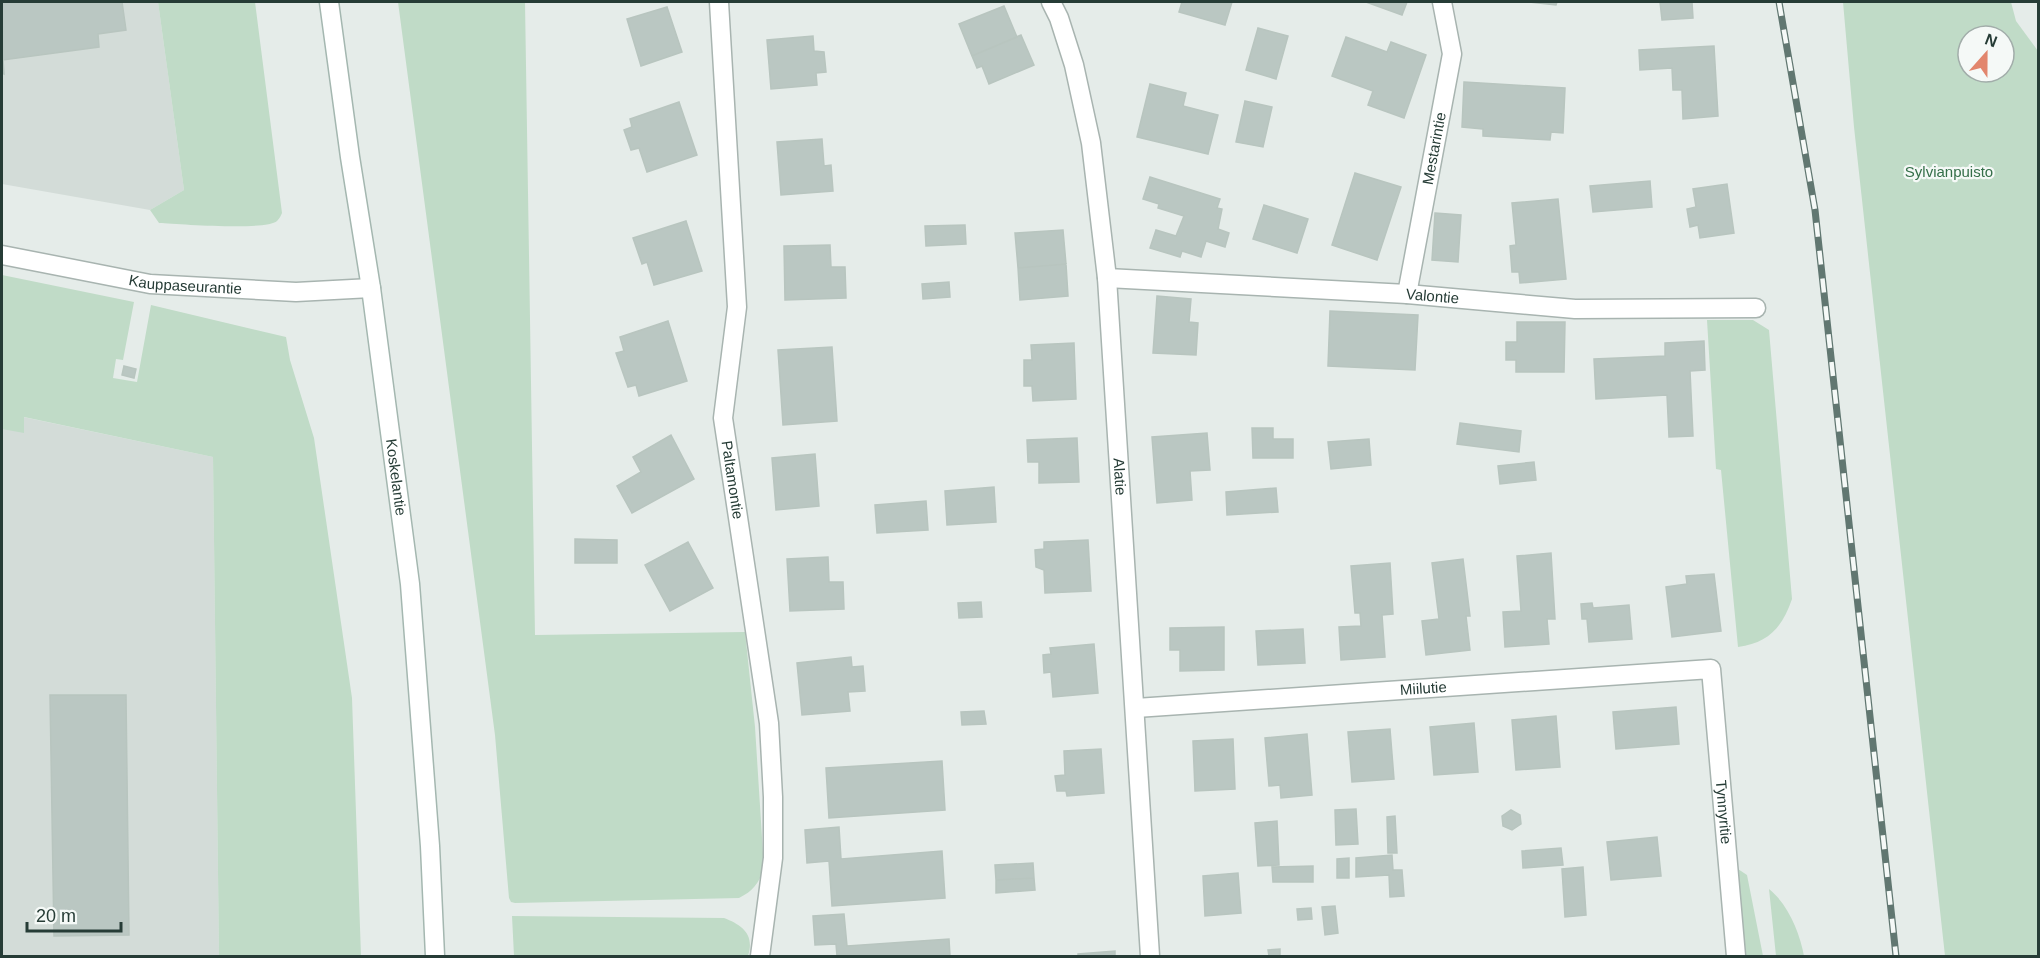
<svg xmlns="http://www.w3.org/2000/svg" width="2040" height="958" viewBox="0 0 2040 958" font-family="Arial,sans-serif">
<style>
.built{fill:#d3dcd8}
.green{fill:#c0dbc7;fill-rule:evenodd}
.building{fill:#bac7c2;stroke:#b8c5bf;stroke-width:1.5}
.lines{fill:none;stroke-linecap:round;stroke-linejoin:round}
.street-casing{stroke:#a8b4b0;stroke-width:21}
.secondary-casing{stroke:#a4b7b0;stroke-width:21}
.street{stroke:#fff;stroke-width:18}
.secondary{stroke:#fff;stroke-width:18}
.rail-casing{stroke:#617771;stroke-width:7}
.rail{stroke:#f5f9f7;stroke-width:4.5;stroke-dasharray:14;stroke-linecap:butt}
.labels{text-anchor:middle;stroke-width:4.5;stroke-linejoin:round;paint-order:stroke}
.street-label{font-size:15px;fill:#263c36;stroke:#f5f9f7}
.park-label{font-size:15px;fill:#356f49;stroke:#f5f9f7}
</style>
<rect width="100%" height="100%" fill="#e5ece9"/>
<path class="built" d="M2,2H158L184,190L150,210L2,184Z
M23,417L213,457L219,956H2V428Z"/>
<path class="green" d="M158,2H255L282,213C281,215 280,218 277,221C266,231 179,224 159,223L150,210L184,190Z
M398,2H525L535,635L745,632L755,727L764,869C758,884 753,891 739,898L515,903L511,902L509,898L495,735Z
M1843,2H2011L2016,21L2038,51V956H1945L1854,127ZM1968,36H2004V72H1968Z
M2,275L134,302L123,360L116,359L113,378L137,382L151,305L286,337L290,360L314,438L352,698L361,956H219L213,457L24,417V433L2,429Z
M1707,320H1753L1769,330L1792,599C1782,628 1768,643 1738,647L1721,470L1716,469Z
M1738,869L1747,875L1763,956H1744Z
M1769,889C1788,904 1800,933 1804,956H1776Z
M512,916L724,918C742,925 755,934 748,956H514Z"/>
<path class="building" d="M2,2H122L126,30L98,34L99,47L3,60Z
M1182,2H1232L1225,25L1179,12Z
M1366,2H1407L1402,15Z
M1529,2H1557L1556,5Z
M1660,2H1692L1693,18L1662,20Z
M1004,6L1017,37L972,56L959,24Z
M667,7L682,52L641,66L627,19Z
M1258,28L1288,36L1276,79L1246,70Z
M1021,35L1034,65L989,84L982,66L977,68L972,56Z
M813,36L814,51L824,52L826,72L816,73L817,85L771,89L767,40Z
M1346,37L1387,52L1391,42L1426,55L1404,118L1368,105L1373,91L1332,76Z
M1714,46L1718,116L1683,119L1682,90H1673L1672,68L1640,70L1639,50Z
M2,50L3,60L4,74L2,73Z
M1464,82L1565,88L1563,133L1551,132L1550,140L1483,136V129L1462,127Z
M1150,84L1186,93L1183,106L1218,115L1208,154L1137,137Z
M1245,101L1272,107L1263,147L1236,142Z
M679,102L697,155L647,172L639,148L631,150L624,130L632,127L630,119Z
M822,139L824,166L831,165L833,191L781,195L777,142Z
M1355,173L1401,187L1377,260L1332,245Z
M1150,177L1220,199L1217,208L1222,209L1218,229L1229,233L1225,247L1206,241L1201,257L1182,251L1180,257L1150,248L1156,230L1176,236L1184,216L1158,208L1159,204L1143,199Z
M1650,181L1652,207L1593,212L1590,186Z
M1727,184L1734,233L1700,238L1698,225L1690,227L1687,209L1696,207L1693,189Z
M1558,199L1566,279L1520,283L1519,272H1512L1510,246L1516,245L1512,203Z
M1264,205L1308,219L1297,253L1253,239Z
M1435,213L1461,215L1458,262L1432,260Z
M686,221L702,271L654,285L647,262L642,264L633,238Z
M965,225L966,244L926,246L925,226Z
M1063,230L1066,264L1018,268L1015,233Z
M830,245L831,267H845L846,298L785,300L784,246Z
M1066,264L1068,296L1020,300L1018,268Z
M949,282L950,297L923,299L922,284Z
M1157,296L1191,299L1189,322L1198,323L1196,355L1153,353Z
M1330,311L1418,315L1415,370L1328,366Z
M668,321L687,381L639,396L636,385L628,387L616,353L624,351L620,337Z
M1517,322H1565L1564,372H1516V360H1506V342H1517Z
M1704,341L1705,370L1690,371L1693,436L1669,437L1667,395L1596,399L1594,359L1665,356V343Z
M1074,343L1076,399L1033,401L1032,386H1024V360H1032L1031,345Z
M832,347L837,421L783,425L778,350Z
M124,366L136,369L134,378L122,375Z
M1460,423L1521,431L1519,452L1457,444Z
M1252,428H1273V439H1293V458H1253Z
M1207,433L1210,470L1190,471L1192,500L1157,503L1152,437Z
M671,435L694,479L632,513L617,486L641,472L633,457Z
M1077,438L1079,482L1039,483V462H1028L1027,440Z
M1369,439L1371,465L1331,469L1328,442Z
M815,454L819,506L776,510L772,458Z
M1534,462L1536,480L1500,484L1498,466Z
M994,487L996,522L947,525L945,491Z
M1276,488L1278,512L1227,515L1226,492Z
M926,501L928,530L877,533L875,505Z
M575,539L617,540V563H575Z
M1088,540L1091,591L1045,593L1044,570L1036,567L1035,550L1044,549V542Z
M688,542L713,588L670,611L645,565Z
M1551,553L1555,619H1547L1549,644L1505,647L1503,612L1521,611L1517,556Z
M828,557L829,582H843L844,609L790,611L787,559Z
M1463,559L1470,616H1466L1470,650L1426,655L1422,621L1439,619L1432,563Z
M1390,563L1393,614L1382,615L1385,657L1341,660L1339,627L1361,626L1360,613H1355L1351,566Z
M1714,574L1721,631L1672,637L1666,587L1687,584L1686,576Z
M981,602L982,617L959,618L958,603Z
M1592,603L1593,608L1629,605L1632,639L1589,642L1587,619H1582L1581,604Z
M1224,627V670L1180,671V650H1170V628Z
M1303,629L1305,663L1258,665L1256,631Z
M1094,644L1098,693L1053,697L1051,672L1044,673L1043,655L1051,654L1050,648Z
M851,657L852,667L863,666L865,691L848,692L850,711L802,715L797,663Z
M50,695H126L129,935L54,936Z
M1676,707L1679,744L1616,749L1613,712Z
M984,711L986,724L962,725L961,712Z
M1556,716L1560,767L1516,770L1512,720Z
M1474,723L1478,772L1434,775L1430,727Z
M1390,729L1394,779L1352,782L1348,732Z
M1307,734L1312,795L1281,798L1280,785L1269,786L1265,738Z
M1233,739L1235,789L1195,791L1193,741Z
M1101,749L1104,793L1067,796L1066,791H1057L1055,776L1065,775L1064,751Z
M942,761L945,810L829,818L826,768Z
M1356,809L1358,844L1336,845L1335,810Z
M1511,810L1520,815L1521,824L1512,830L1503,826L1502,816Z
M1395,816L1397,853H1388L1387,817Z
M1277,821L1279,865L1258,866L1255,823Z
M839,827L841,859L942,851L945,898L832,906L829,861L807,863L805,830Z
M1657,837L1661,876L1611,880L1607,842Z
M1561,848L1563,865L1523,868L1522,851Z
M1392,855L1393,870H1402L1404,896L1390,897L1389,875L1356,877V858Z
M1349,858V878H1337V859Z
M1033,863L1034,878L996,880L995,865Z
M1313,866V882H1273L1272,867Z
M1583,867L1586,915L1565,917L1562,869Z
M1238,873L1241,913L1205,916L1203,876Z
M1034,878L1035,890L996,893V880Z
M1335,906L1338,933L1325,935L1322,907Z
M1311,908L1312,919L1298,920L1297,909Z
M844,914L847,946L949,939L950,956H837L836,944L815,945L813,916Z
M1280,949V956H1269L1268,950Z
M1115,951V956H1078V954Z"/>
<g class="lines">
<defs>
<g id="street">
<path id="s1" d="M719,2L737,307L723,418L769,723L773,797V858L760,956"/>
<path id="s2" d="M1051,2L1059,18L1074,65L1091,143L1107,278L1150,956"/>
<path id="s3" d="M2,255L150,284L296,292L371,288"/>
<path id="s4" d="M1107,278L1407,294L1575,309L1756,308"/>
<path id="s5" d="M1407,294L1452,54L1442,2"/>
<path id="s6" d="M1136,708L1711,669L1736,956"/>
</g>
<g id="secondary">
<path id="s7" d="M329,2L350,157L371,288L410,584L430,846L435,956"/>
</g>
</defs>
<use href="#street" class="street-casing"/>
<use href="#secondary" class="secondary-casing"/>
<use href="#street" class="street"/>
<use href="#secondary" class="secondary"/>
<defs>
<path id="rail" d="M1779,2L1815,210L1896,956"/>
</defs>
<use href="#rail" class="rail-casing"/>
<use href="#rail" class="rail"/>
</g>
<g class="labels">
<g class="street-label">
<text dy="5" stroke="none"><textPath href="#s5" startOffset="148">Mestarintie</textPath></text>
<text dy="5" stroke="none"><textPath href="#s3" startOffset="186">Kauppaseurantie</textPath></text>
<text dy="5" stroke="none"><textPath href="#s4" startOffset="326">Valontie</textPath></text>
<text dy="5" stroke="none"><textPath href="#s2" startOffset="482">Alatie</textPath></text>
<text dy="5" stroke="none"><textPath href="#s7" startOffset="480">Koskelantie</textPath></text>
<text dy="5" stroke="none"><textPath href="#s1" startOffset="480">Paltamontie</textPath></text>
<text dy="5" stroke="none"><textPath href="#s6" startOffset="288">Miilutie</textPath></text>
<text dy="5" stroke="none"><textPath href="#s6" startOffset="720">Tynnyritie</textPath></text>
</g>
<g class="park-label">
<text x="1949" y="177">Sylvianpuisto</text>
</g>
</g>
<rect width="2040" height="958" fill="none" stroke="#263c36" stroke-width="6"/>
<g transform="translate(1986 54) rotate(21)"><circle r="28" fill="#f5f9f7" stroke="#a2adaa" stroke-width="1.5"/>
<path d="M0-4.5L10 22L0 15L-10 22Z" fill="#e2866d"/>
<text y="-9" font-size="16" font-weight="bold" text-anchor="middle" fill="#263c36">N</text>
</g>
<path d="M27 922v9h94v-9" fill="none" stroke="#263c36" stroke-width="3"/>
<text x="36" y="922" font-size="18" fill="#263c36" stroke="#f5f9f7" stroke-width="4.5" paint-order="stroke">20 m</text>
</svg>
